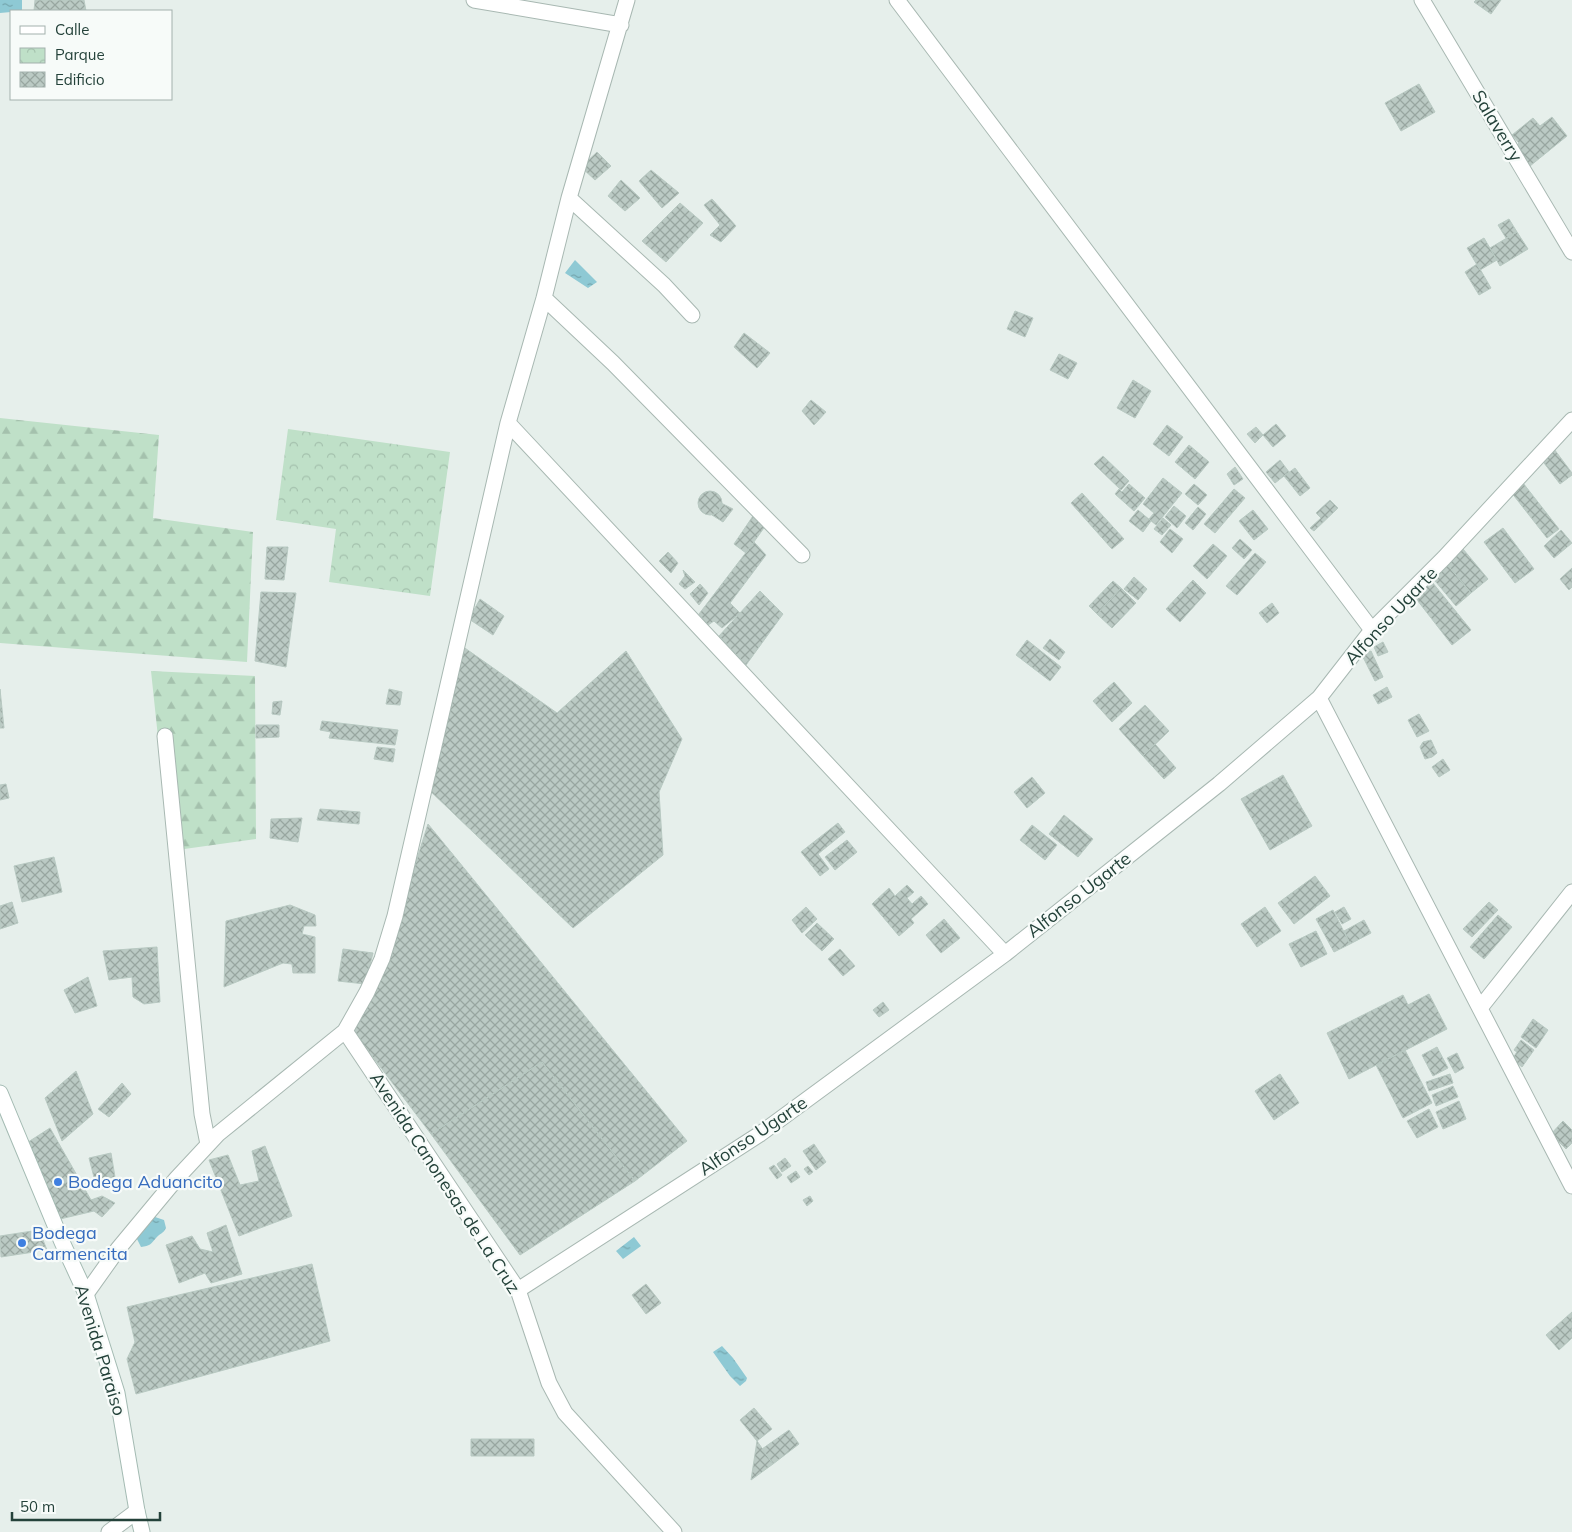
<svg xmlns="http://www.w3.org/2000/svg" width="1572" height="1532" viewBox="0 0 1572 1532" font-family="Mulish,sans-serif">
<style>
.forest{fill:url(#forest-firs)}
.park{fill:url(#park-crowns)}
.water{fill:url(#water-ripples)}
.building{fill:url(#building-cross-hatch);stroke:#b8c9c2}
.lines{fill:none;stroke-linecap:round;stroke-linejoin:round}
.minor-casing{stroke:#a8b8b2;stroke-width:17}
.secondary-casing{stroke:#a4bbb3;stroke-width:17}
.minor{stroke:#fff;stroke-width:15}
.secondary{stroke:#fff;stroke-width:15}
.shop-dot{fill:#3f7fe0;stroke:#f7fbf9;stroke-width:2}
.labels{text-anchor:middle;stroke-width:4.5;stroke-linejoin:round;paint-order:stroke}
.street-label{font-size:18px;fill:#24423a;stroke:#f7fbf9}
.shop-label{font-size:18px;fill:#366cbe;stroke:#f7fbf9;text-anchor:start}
</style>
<defs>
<pattern id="forest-firs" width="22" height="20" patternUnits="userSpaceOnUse" patternTransform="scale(1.25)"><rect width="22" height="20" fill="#bfe0c8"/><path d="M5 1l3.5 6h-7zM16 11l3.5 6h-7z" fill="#a4c1ad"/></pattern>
<pattern id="park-crowns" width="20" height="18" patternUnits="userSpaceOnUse" patternTransform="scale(1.25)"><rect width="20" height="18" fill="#bfe0c8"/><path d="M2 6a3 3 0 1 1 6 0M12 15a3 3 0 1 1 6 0" fill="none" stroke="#a4c1ad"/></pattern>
<pattern id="water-ripples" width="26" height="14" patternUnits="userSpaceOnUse" patternTransform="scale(1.25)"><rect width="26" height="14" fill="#8ec9d4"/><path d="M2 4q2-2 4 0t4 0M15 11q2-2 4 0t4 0" fill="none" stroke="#74a5ad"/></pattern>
<pattern id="building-cross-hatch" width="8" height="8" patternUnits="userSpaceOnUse" patternTransform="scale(1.25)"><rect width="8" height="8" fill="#bbcac4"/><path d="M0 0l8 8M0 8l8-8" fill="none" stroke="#98a6a0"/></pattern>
</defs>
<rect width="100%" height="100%" fill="#e6efeb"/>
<path class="forest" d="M0,418L159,435L153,518L253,532L247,662L0,643Z
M151,671L255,676L256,839L170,851Z"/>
<path class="park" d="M288,429L450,452L430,596L329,582L336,529L276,520Z"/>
<path class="water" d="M0,0H22V11L0,13Z
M575,260L597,282L588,288L565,273Z
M155,1217L164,1220L166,1228C163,1234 160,1233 156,1238C151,1244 150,1246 141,1247L136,1237L149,1221Z
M634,1237L641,1246L623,1259L616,1251Z
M722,1346L733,1358L747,1378L746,1381L740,1386L730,1376L713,1352Z"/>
<path class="building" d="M35,0H84L86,11H34Z
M1476,0H1501L1491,14L1474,2Z
M1419,84L1435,112L1401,131L1385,103Z
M1552,117L1567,136L1530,166L1515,147L1519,143L1512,135L1533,118L1540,126Z
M597,152L611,166L595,180L581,167Z
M651,170L679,193L662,208L639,181Z
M621,180L640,198L625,211L608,196Z
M712,199L736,226L721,242L710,235L720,225L704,205Z
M680,203L703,223L666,262L642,241Z
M1509,219L1517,232L1506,238L1498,225Z
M1517,232L1528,249L1500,266L1490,248Z
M1484,238L1497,260L1480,270L1467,248Z
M1477,264L1491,288L1479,295L1465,272Z
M1015,311L1033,318L1025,337L1007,329Z
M744,333L770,353L757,368L734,347Z
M1059,354L1077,363L1068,379L1050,370Z
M1133,380L1151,391L1135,418L1117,408Z
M811,400L826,412L814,425L802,411Z
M1276,424L1286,436L1273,447L1263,435Z
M1167,425L1183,437L1169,456L1153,444Z
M1256,427L1263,435L1255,443L1247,434Z
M1189,445L1209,462L1195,479L1175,462Z
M1554,449L1572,473V475L1560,484L1541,459Z
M1103,456L1129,481L1121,490L1094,464Z
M1280,460L1289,472L1275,483L1266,472Z
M1235,467L1243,479L1234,485L1227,474Z
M1295,468L1310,488L1300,496L1284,476Z
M1163,478L1182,493L1156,525L1149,519L1154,513L1143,504Z
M1523,483L1559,529L1547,538L1511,492Z
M1129,484L1145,498L1134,511L1115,494L1119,489L1122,492Z
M1194,484L1207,495L1198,505L1185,494Z
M1234,489L1245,498L1215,533L1204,524Z
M698 503a12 12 0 1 1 24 0a12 12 0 1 1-24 0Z
M1082,493L1124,539L1112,549L1071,503Z
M1330,500L1338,508L1314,531L1310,528L1321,518L1316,513Z
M721,503L733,509L723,522L712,515L719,511Z
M1174,506L1186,516L1177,528L1165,517Z
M1198,507L1206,514L1193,530L1185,523Z
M1138,510L1151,521L1143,532L1129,521Z
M1253,510L1268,529L1254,540L1239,521Z
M753,516L766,525L746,553L734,544Z
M1163,518L1171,525L1162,535L1154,529Z
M1503,528L1534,569L1515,583L1484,542Z
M1170,529L1183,539L1172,553L1160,542Z
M1561,530L1572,543L1554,558L1544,546Z
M1240,539L1252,550L1244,559L1232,548Z
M754,542L766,555L730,603L740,613L722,628L714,621L708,625L699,614Z
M1213,544L1227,556L1207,579L1193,566Z
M267,547H288L284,580L265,579Z
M1463,549L1488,579L1471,593L1446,563Z
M668,552L678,563L671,573L659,561Z
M1255,553L1266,562L1237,595L1226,586Z
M1446,563L1471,593L1456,606L1431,576Z
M1572,568V587L1569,590L1560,579Z
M683,570L695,582L685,589L679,584L685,576Z
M1134,577L1147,589L1138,600L1124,589Z
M1193,580L1206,593L1180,622L1166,609Z
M1113,581L1121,588L1097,614L1089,606Z
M1432,582L1471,630L1452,645L1414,596Z
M700,584L708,593L699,605L690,594Z
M1121,588L1136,603L1112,628L1097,614Z
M760,591L783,614L746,665L719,636Z
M261,592L296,593L286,667L255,661Z
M480,599L504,616L493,635L469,619Z
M1272,603L1279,613L1267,623L1259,613Z
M1050,639L1065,652L1059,660L1043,648Z
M1027,640L1061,667L1050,681L1016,655Z
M1383,642L1388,652L1378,656L1374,647Z
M462,646L557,713L626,651L682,739L659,792L663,855L573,928L425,786Z
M1371,651L1383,677L1375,681L1362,655Z
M1114,682L1132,703L1112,722L1093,701Z
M1387,687L1392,697L1378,704L1373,695Z
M0,689L4,728H0Z
M389,689L402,692L400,705L386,704Z
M282,701L280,715L272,714L273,702Z
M1145,705L1169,731L1143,756L1119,729Z
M1419,714L1429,731L1417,737L1408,720Z
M322,721L398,730L395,745L329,738L331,732L320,730Z
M256,725H279V737L256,738Z
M1431,740L1437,753L1432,757L1425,759L1420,747L1423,742Z
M1155,744L1176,768L1164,779L1143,756Z
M377,747L395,749L393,762L374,759Z
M1443,759L1450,770L1439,777L1432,767Z
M1283,775L1312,826L1270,850L1241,799Z
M1032,777L1045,793L1027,808L1014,792Z
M6,784L9,798L0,800V785Z
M320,809L360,812L359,824L317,820Z
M1064,815L1093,839L1078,857L1049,834Z
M302,818L298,842L270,838L271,819Z
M838,823L845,832L818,854L829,869L820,876L801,852Z
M428,824L687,1141L635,1181L542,1062L431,1134L351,1028L379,979Z
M1032,825L1057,845L1045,860L1020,840Z
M847,840L857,852L835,870L825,857Z
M54,857L62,892L22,902L14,866Z
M1315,876L1330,896L1294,924L1278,903Z
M907,885L914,892L907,898L912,904L921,896L928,904L911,919L914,923L899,936L872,904L889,888L895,896Z
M12,902L18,923L0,929V906Z
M1489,902L1498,910L1472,937L1463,929Z
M290,905L315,915L316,926H304L302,934L315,937V973H293L292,964L283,963L224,987L226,921Z
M806,907L817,919L802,933L792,920Z
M1265,907L1281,931L1257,947L1241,924Z
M1344,907L1351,919L1342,924L1335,912Z
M1333,910L1350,944L1334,952L1316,919Z
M1498,915L1512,927L1484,959L1470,947Z
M944,919L960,938L941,953L926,935Z
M1364,920L1371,933L1350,944L1344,931Z
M817,923L834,939L822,951L805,935Z
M1316,931L1327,954L1301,967L1289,944Z
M157,947L160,1002L144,1004L133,997L132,977L109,980L103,951Z
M343,949L373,953L365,984L338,981Z
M840,949L855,966L843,976L828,959Z
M88,977L97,1006L75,1013L64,990Z
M1429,994L1447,1029L1349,1079L1327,1033L1403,995L1408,1005Z
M883,1002L889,1010L879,1017L873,1010Z
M1533,1019L1548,1030L1536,1048L1521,1037Z
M1521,1040L1534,1050L1522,1067L1512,1059L1517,1052L1514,1050Z
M1437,1047L1448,1068L1433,1076L1422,1055Z
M1405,1050L1432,1103L1403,1118L1376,1065Z
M1457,1053L1464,1068L1455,1073L1447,1058Z
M542,1062L635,1181L520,1255L431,1134Z
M76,1071L93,1114L62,1141L45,1098Z
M1280,1074L1299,1103L1274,1120L1255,1091Z
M1450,1074L1453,1083L1429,1091L1426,1082Z
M122,1083L131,1094L109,1117L98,1109Z
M1453,1086L1458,1097L1436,1106L1432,1095Z
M1459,1101L1466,1119L1443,1129L1436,1112Z
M1429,1109L1438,1127L1417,1138L1407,1121Z
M1563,1121L1572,1130V1143L1566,1149L1551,1134Z
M50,1128L91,1200L102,1196L115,1203L102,1217L94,1211L60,1219L22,1146Z
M814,1144L826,1162L816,1170L803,1151Z
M265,1146L292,1216L239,1236L209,1160L228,1155L240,1185L259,1181L252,1151Z
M111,1153L115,1177L95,1181L89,1158Z
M785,1158L791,1166L782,1172L777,1164Z
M774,1165L782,1175L777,1179L769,1168Z
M808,1166L813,1172L809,1175L804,1169Z
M796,1171L800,1177L791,1183L787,1177Z
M810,1196L813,1201L807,1206L803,1200Z
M226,1225L242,1274L211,1283L205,1273L179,1283L166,1245L192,1236L200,1249L213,1252L207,1233Z
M39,1230L47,1250L1,1257L0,1236Z
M312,1264L330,1341L136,1394L127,1359L135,1342L127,1307Z
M646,1284L661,1303L646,1314L632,1295Z
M1572,1312V1338L1559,1350L1546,1335Z
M754,1408L772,1429L757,1441L740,1420Z
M789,1430L799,1444L773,1464L762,1449Z
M471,1439H534V1456H471Z
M757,1441L773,1464L751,1480Z"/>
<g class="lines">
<defs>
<path id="minor" d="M474,0L621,25
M897,0L1372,630
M1422,0L1572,252
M569,198L664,285L692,315
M544,298L613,363L802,555
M508,423L1005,954
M1319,698L1572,1186
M165,736L202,1114L208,1144
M1480,1008L1572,892
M345,1031L518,1290L549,1383L565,1413L674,1532
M518,1290L760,1134L1005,954L1219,784L1319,698L1372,630L1444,558L1572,420
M86,1294L118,1249L177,1178L218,1134L345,1031L367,992L382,959L395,916L508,423L544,298L569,198L627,0
M109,1532L137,1511"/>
<path id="secondary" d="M0,1093L62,1242L86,1294L117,1393L137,1511L142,1532"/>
</defs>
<use href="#minor" class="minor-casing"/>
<use href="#secondary" class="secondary-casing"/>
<use href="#minor" class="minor"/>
<use href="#secondary" class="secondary"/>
</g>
<g class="shop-dot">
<circle cx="58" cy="1182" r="5"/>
<circle cx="22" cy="1243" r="5"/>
</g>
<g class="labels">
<g class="street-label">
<text transform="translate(1497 126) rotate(59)" y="6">Salaverry</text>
<text transform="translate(1391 616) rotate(-47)" y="6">Alfonso Ugarte</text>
<text transform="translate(1079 895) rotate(-38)" y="6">Alfonso Ugarte</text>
<text transform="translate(753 1136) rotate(-34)" y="6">Alfonso Ugarte</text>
<text transform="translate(445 1183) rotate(57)" y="6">Avenida Canonesas de La Cruz</text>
<text transform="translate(100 1350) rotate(73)" y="6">Avenida Paraiso</text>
</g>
<g class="shop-label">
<text x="68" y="1188">Bodega Aduancito</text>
<text x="32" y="1239">Bodega<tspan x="32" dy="21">Carmencita</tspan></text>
</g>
</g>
<rect x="10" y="10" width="162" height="90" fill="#f7fbf9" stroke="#a3b1ad"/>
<rect x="20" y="26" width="25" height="8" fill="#ffffff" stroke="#a3b1ad"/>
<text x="55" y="35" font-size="15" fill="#24423a">Calle</text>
<rect x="20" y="48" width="25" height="15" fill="url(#park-crowns)" stroke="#a3b1ad"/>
<text x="55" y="60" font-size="15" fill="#24423a">Parque</text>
<rect x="20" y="72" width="25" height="15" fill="url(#building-cross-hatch)" stroke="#a3b1ad"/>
<text x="55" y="85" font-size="15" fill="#24423a">Edificio</text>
<path d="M12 1512v8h148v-8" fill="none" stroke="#24423a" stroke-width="2.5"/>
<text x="20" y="1512" font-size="15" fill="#24423a" stroke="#f7fbf9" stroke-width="4" paint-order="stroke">50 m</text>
</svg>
